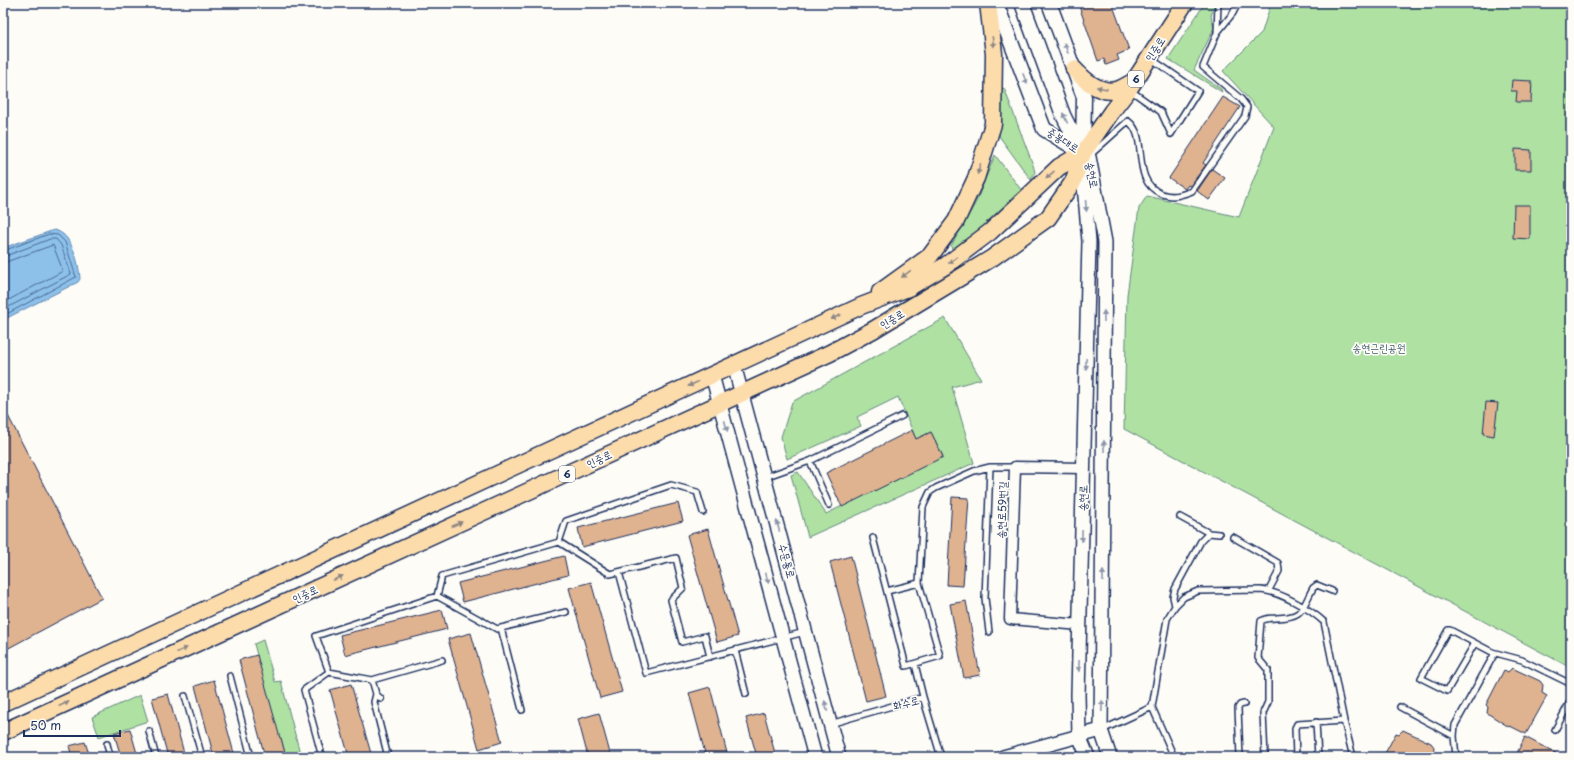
<svg xmlns="http://www.w3.org/2000/svg" width="1574" height="760" viewBox="0 0 1574 760" font-family="'Playpen Sans','Poor Story',sans-serif">
<style>
.green{fill:#afe1a2;stroke:#658880}
.water{fill:#8dc1ea;stroke:#5f87b2}
.lines{fill:none;stroke-linecap:round;stroke-linejoin:round}
.shore{stroke:#496996;stroke-width:1}
.building{fill:#dfb290;stroke:#1b2f5e}
.service-casing{stroke:#1b2f5e;stroke-width:8}
.minor-casing{stroke:#1b2f5e;stroke-width:13}
.tertiary-casing{stroke:#1b2f5e;stroke-width:16}
.secondary-casing{stroke:#1b2f5e;stroke-width:17}
.primary-casing{stroke:#1b2f5e;stroke-width:19}
.service{stroke:#fdfcf7;stroke-width:5}
.minor{stroke:#fdfcf7;stroke-width:10}
.tertiary{stroke:#fdfcf7;stroke-width:13}
.secondary{stroke:#fdfcf7;stroke-width:14}
.primary{stroke:#fddcac;stroke-width:16}
.oneway{fill:#8c8685}
.oneway2{fill:#8c96aa}
.labels{text-anchor:middle;stroke-width:3.5;stroke-linejoin:round;paint-order:stroke}
.shield{fill:#fdfcf7;stroke:#5f6c8c;stroke-width:1}
.shield-label{font-size:10px;font-weight:bold;fill:#1b2f5e}
.street-label{font-size:11px;fill:#1b2f5e;stroke:#fdfcf7}
.park-label{font-size:11px;fill:#405c6f;stroke:#fdfcf7}
</style>
<rect width="100%" height="100%" fill="#fdfcf7"/>
<filter id="ink" filterUnits="userSpaceOnUse"><feTurbulence type="fractalNoise" baseFrequency=".025" numOctaves="2"/><feDisplacementMap in="SourceGraphic" scale="8" xChannelSelector="R" yChannelSelector="G"/><feConvolveMatrix kernelMatrix="1 2 1 2 8 2 1 2 1" color-interpolation-filters="sRGB"/></filter>
<g filter="url(#ink)">
<path class="green" d="M1205,3H1215L1211,16L1214,28L1194,70L1221,89L1222,92L1168,59Z
M1271,3H1571V668L1124,429L1127,295L1139,208L1147,196L1239,217L1274,127L1223,71L1262,32Z
M1004,88L1033,165L1035,172L1031,180L999,136L1001,120V90Z
M995,155L1022,191L985,227L952,249L951,246L976,202Z
M945,318L981,379L952,387L974,463L808,537L791,475L798,472L826,514L943,456L931,432L916,439L898,397L857,417L861,426L787,459L781,437L792,402Z
M263,640L275,682L281,681L301,757H286L281,738L261,743L257,655L254,644Z
M140,695L148,721L99,737L92,717Z"/>
<path class="water" d="M54,230C72,233 79,263 80,279L78,282L3,320V248Z"/>
<g class="lines">
<path class="shore" d="M3,251L49,234L58,235L65,242L76,277L3,316
M3,257L50,239H56L61,245L71,274L3,310
M3,263L53,245L63,271L3,303"/>
</g>
<path class="building" d="M1078,3H1112L1129,50L1117,55L1119,60L1106,65L1104,59L1098,61Z
M1512,80L1532,81L1531,102H1516L1517,91H1511Z
M1223,97L1240,107L1203,163L1206,165L1190,186L1188,185L1185,189L1169,178Z
M1515,149L1531,150V170H1515Z
M1212,169L1225,178L1209,200L1197,191Z
M1514,205H1530V239L1513,238Z
M1486,402L1498,403L1494,436L1483,434Z
M3,406L102,598L3,651Z
M912,430L916,439L931,432L943,457L842,507L826,473Z
M952,497L969,498L963,586L947,585Z
M678,503L683,521L582,547L578,528Z
M708,529L738,636L717,642L687,535Z
M564,556L568,575L463,602L458,583Z
M851,556L886,696L866,701L830,562Z
M591,582L622,692L600,698L569,588Z
M966,601L980,675L964,678L950,604Z
M442,610L447,629L345,655L340,635Z
M471,633L502,742L479,749L448,639Z
M257,655L280,738H281L286,757H265L239,660Z
M1512,668L1540,681L1543,685L1542,693L1547,696L1526,734L1510,726L1509,727L1487,713L1488,707L1486,705L1504,670L1508,672Z
M214,680L235,757H214L195,686Z
M351,684L372,757H349L330,690Z
M710,687L728,757H706L689,693Z
M168,694L185,757H168L152,698Z
M599,713L611,757H588L578,719Z
M764,713L776,757H757L746,718Z
M130,729L138,757H121L114,733Z
M1403,730L1431,743L1434,747L1433,757H1383L1396,733L1399,734Z
M1525,737L1563,757H1515Z
M85,742L90,757H72L69,746Z"/>
<g class="lines">
<defs>
<path id="service" d="M1217,33L1218,3
M1130,90L1161,112L1171,134L1198,91L1150,58
M1089,156L1128,121C1150,137 1129,181 1162,194C1173,198 1182,195 1192,191L1245,116L1247,107L1241,99L1203,67L1217,33L1233,13L1238,3
M810,461L829,505
M765,477L810,461L902,416
M1180,517L1209,533
M1233,537L1278,563L1279,571L1269,590
M873,538L906,666L940,656L919,583L923,507L930,492L936,488L974,471L990,467H1015
M559,542L566,521L671,485L697,492L703,512
M619,572L646,673L805,632
M887,591L919,583
M1175,606L1173,597L1175,589L1201,541L1209,533L1219,534
M566,612L497,629L437,596L442,576L559,542L610,574L676,558L683,588L671,600L682,642L705,636L710,657
M501,628L522,710
M989,632L985,598L990,467
M1475,643L1447,691L1421,678L1448,630H1450L1492,652L1522,660L1571,684
M735,650L746,694
M915,664L923,697
M329,672L316,636L437,596
M230,676L251,757
M372,680L442,660
M376,694L381,699
M185,696L202,757
M1400,707L1454,736
M1316,722L1318,757
M830,724L923,697L941,757
M1102,730L1152,707
M1555,730L1571,700
M149,731L156,757
M107,744L110,757
M322,757L304,690L329,672L372,680L376,694L374,702L388,757
M1174,757L1152,707L1167,619L1175,606L1184,597L1198,591L1260,590C1279,591 1310,609 1324,622L1344,721L1353,757
M1240,757L1238,708L1240,705L1244,704
M1265,757L1263,713L1268,702V670L1258,658L1261,621C1266,618 1270,618 1276,618C1304,617 1301,610 1313,588L1317,585L1332,591
M1296,757L1295,728L1297,724L1344,721
M1456,757L1454,736L1455,725L1495,653"/>
<path id="minor" d="M1080,625L1010,619L1015,467L1084,468"/>
<path id="tertiary" d="M734,365L839,757
M712,375L815,757
M1003,757L1101,730
M1088,757L1079,736L1078,695L1089,241L1083,174V153L1089,157L1105,242L1101,730L1110,757"/>
<path id="secondary" d="M996,3L1044,129L1083,153
M1022,3L1063,115L1082,153
M1049,3L1084,97L1083,151"/>
<path id="primary" d="M1074,69C1084,80 1099,94 1116,90C1122,89 1128,84 1133,82
M880,292L930,256L956,221L976,178L993,124L994,54L988,3
M3,703L861,306L908,288L945,266L990,232L1059,167L1083,153
M3,732L830,353L873,330L961,277L992,258L1048,218L1073,182L1083,153L1112,111L1129,89L1185,3"/>
</defs>
<use href="#service" class="service-casing"/>
<use href="#minor" class="minor-casing"/>
<use href="#tertiary" class="tertiary-casing"/>
<use href="#secondary" class="secondary-casing"/>
<use href="#primary" class="primary-casing"/>
<use href="#service" class="service"/>
<use href="#minor" class="minor"/>
<use href="#tertiary" class="tertiary"/>
<use href="#secondary" class="secondary"/>
<use href="#primary" class="primary"/>
</g>
<defs><path id="oneway-solid" d="M-6-.8H1V-3.2L6.5 0L1 3.2V.8H-6Z"/></defs>
<g class="oneway">
<use href="#oneway-solid" transform="translate(993 42) rotate(83)"/>
<use href="#oneway-solid" transform="translate(1102 88) rotate(-168)"/>
<use href="#oneway-solid" transform="translate(979 169) rotate(107)"/>
<use href="#oneway-solid" transform="translate(1050 175) rotate(137)"/>
<use href="#oneway-solid" transform="translate(953 260) rotate(143)"/>
<use href="#oneway-solid" transform="translate(906 274) rotate(143)"/>
<use href="#oneway-solid" transform="translate(836 317) rotate(155)"/>
<use href="#oneway-solid" transform="translate(693 384) rotate(155)"/>
<use href="#oneway-solid" transform="translate(457 524) rotate(-25)"/>
<use href="#oneway-solid" transform="translate(338 578) rotate(-25)"/>
<use href="#oneway-solid" transform="translate(182 650) rotate(-25)"/>
<use href="#oneway-solid" transform="translate(64 704) rotate(-25)"/>
</g>
<g class="oneway2">
<use href="#oneway-solid" transform="translate(1066 48) rotate(-111)"/>
<use href="#oneway-solid" transform="translate(1025 79) rotate(69)"/>
<use href="#oneway-solid" transform="translate(1065 118) rotate(-115)"/>
<use href="#oneway-solid" transform="translate(1086 206) rotate(85)"/>
<use href="#oneway-solid" transform="translate(1104 316) rotate(-90)"/>
<use href="#oneway-solid" transform="translate(1086 364) rotate(91)"/>
<use href="#oneway-solid" transform="translate(726 426) rotate(75)"/>
<use href="#oneway-solid" transform="translate(1104 446) rotate(-90)"/>
<use href="#oneway-solid" transform="translate(778 526) rotate(-105)"/>
<use href="#oneway-solid" transform="translate(1082 536) rotate(91)"/>
<use href="#oneway-solid" transform="translate(1103 576) rotate(-90)"/>
<use href="#oneway-solid" transform="translate(767 578) rotate(75)"/>
<use href="#oneway-solid" transform="translate(1079 666) rotate(91)"/>
<use href="#oneway-solid" transform="translate(826 706) rotate(-105)"/>
<use href="#oneway-solid" transform="translate(1102 706) rotate(-88)"/>
</g>
</g>
<g class="labels">
<g class="shield">
<rect x="1128" y="71" width="16" height="16" rx="3"/>
<rect x="559" y="466" width="16" height="16" rx="3"/>
</g>
<g class="shield-label">
<text x="1136" y="83">6</text>
<text x="567" y="478">6</text>
</g>
<g class="street-label">
<text transform="translate(1155 49) rotate(-57)" y="4">인중로</text>
<text transform="translate(1063 140) rotate(33)" y="4">중봉대로</text>
<text transform="translate(1092 175) rotate(79)" y="4">송현로</text>
<text transform="translate(892 319) rotate(-31)" y="4">인중로</text>
<text transform="translate(599 459) rotate(-25)" y="4">인중로</text>
<text transform="translate(1083 498) rotate(-89)" y="4">송현로</text>
<text transform="translate(1002 510) rotate(-88)" y="4">송현로59번길</text>
<text transform="translate(787 561) rotate(75)" y="4">수문통로</text>
<text transform="translate(305 594) rotate(-25)" y="4">인중로</text>
<text transform="translate(906 703) rotate(-14)" y="4">화수로</text>
</g>
<g class="park-label">
<text x="1379" y="352">송현근린공원</text>
</g>
</g>
<rect width="1574" height="760" fill="none" stroke="#fdfcf7" stroke-width="16"/>
<rect x="8" y="8" width="1558" height="744" fill="none" stroke="#1b2f5e" stroke-width="1.5" filter="url(#ink)"/>
<path d="M24 730v6h96v-6" fill="none" stroke="#1b2f5e" stroke-width="2"/>
<text x="30" y="730" font-size="12" fill="#1b2f5e" stroke="#fdfcf7" stroke-width="3" paint-order="stroke">50 m</text>
</svg>
